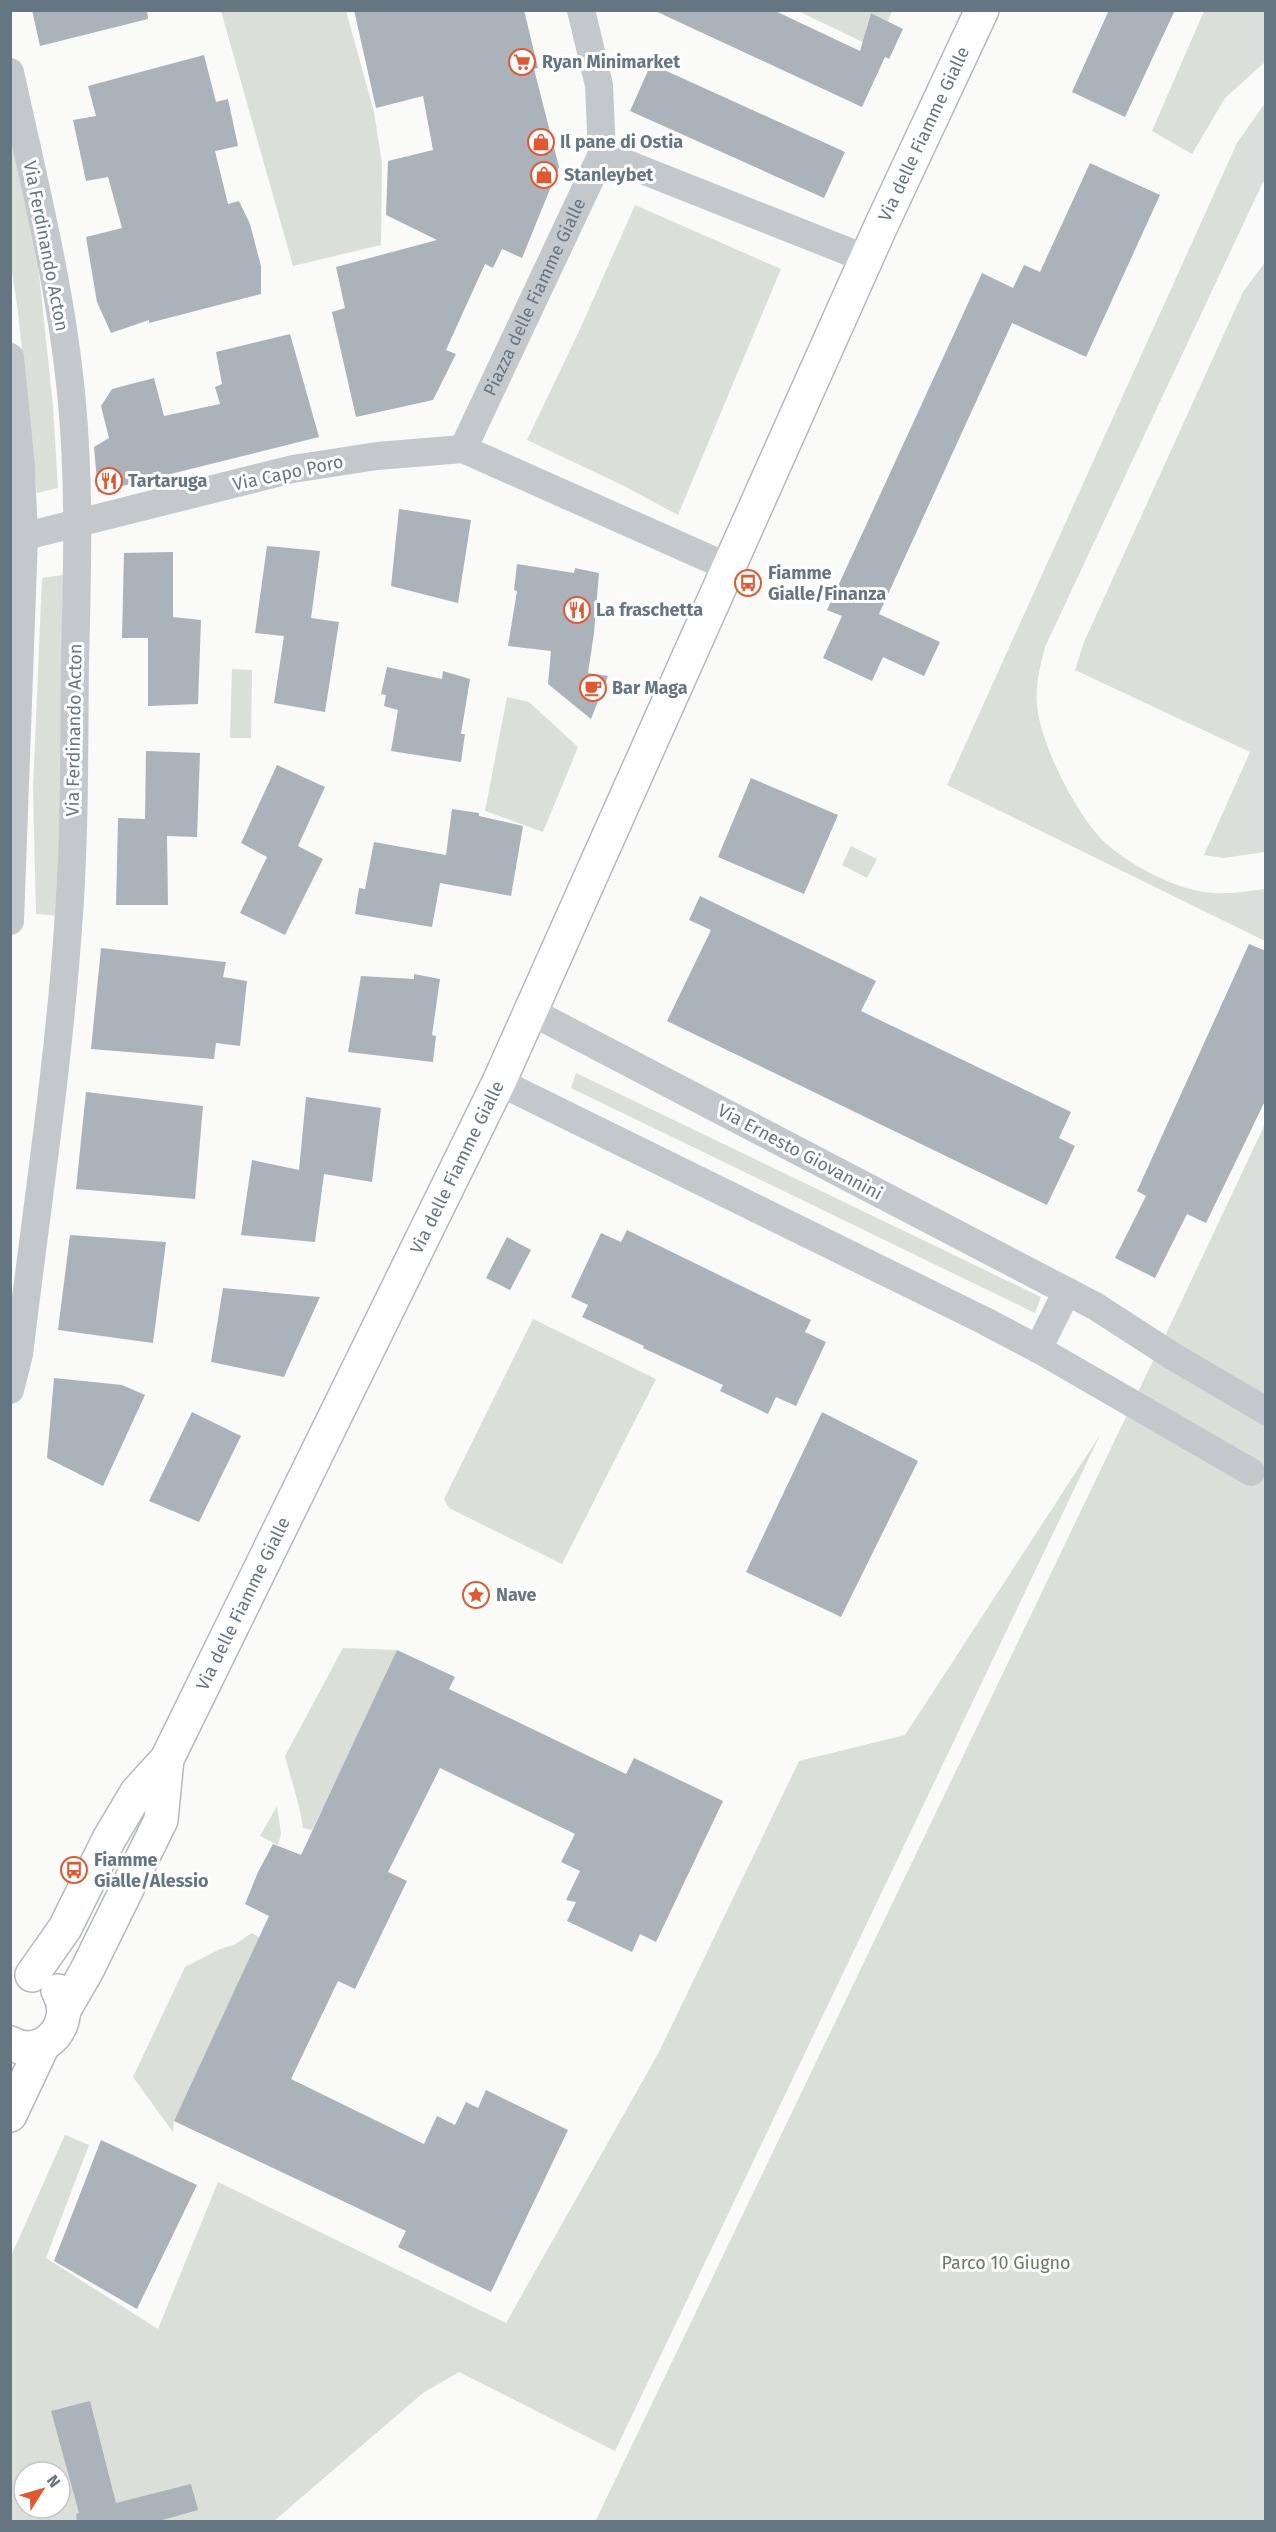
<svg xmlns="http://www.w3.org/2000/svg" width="1276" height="2532" viewBox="0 0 1276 2532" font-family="'Fira Sans',sans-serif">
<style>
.green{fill:#dadfd7;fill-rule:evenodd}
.building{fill:#aab3b9}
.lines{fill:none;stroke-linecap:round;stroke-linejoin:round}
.secondary-casing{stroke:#b3babf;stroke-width:36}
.street{stroke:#c3c8cc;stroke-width:28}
.secondary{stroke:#fff;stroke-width:33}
.labels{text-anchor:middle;stroke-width:6;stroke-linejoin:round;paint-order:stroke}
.poi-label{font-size:18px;font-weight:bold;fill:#657683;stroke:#fff;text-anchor:start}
.street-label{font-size:18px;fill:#657683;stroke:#fff}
.park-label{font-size:18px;fill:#687a64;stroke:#fff}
</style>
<rect width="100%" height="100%" fill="#fafaf8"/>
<path class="green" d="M221,11H346L374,112L382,163L381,245L293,266Z
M798,11H892L888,21L871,13L866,29L882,37L873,47Z
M1204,11H1265V62L1225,98L1192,154L1152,131Z
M1265,103V183L1263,182L1045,647C1040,666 1035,686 1037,706C1041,745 1078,820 1109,846C1133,866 1167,884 1198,891C1220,896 1243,892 1265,889V941L947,785L1237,143Z
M10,111L32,208L53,406L58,488L37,493L18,312L11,265Z
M635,205L781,269L678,515L624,486L527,440L581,327Z
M1265,262V852L1223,858L1204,855L1250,752L1075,670L1084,642L1243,292Z
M63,575L61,916L36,914L33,789L42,578Z
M232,669L252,670L251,738H230Z
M507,697L529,702L578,747L543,832L485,811Z
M851,846L877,859L867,878L842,865Z
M576,1073L1041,1297L1035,1313L571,1088Z
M1265,1124V2521L595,2522L1175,1315Z
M533,1319L656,1379L562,1564L449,1508L444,1499Z
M1100,1435L615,2451L459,2372L423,2393L274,2521L11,2522V2256L65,2135L89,2145L46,2258L158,2329L218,2182L506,2323L659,2052L799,1761L905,1735ZM24,2472H60V2508H24Z
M343,1648L397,1650L382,1687L312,1830L303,1828C300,1804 291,1780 285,1756Z
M277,1806L281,1834L278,1845L260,1836Z
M252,1933L260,1938L174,2121L173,2132L133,2077L185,1967L220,1949L234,1945Z"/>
<path class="building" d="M32,10H147L148,19L40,46Z
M354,10H524L538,68L534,69L559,167L522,258L502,249L493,268L485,264L446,350L456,354L433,400L356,417L332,312L345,308L336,267L437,240L386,215L388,161L433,150L423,96L376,108Z
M653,10H773L860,51L871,13L903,29L889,59L885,57L862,107Z
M1109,10H1175L1125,117L1072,92Z
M204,55L216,102L228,99L238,146L215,151L228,204L239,201L250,224L261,266V294L149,323V320L111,333L97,302L86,237L122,228L108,177L86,181L73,120L96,116L88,86Z
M651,64L845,152L824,198L630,111Z
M1090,163L1160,195L1086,357L1012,323L879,614L940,642L924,676L883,657L872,681L823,658L842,616L827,610L982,273L1013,288L1024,265L1040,272Z
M290,334L319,437L98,492L94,447L109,438L101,406L112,389L154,378L164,416L220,404L215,387L222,384L216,352Z
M399,509L471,520L458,603L391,586Z
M267,546L320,551L311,618L339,622L325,712L274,703L284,636L255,633Z
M173,552V617L201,620L198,704L148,706V638H122L124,553Z
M517,564L574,573L575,568L599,573L594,633L588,673L608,676L591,719L548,684L551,651L508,646L517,591L514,590Z
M387,667L442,679L443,671L470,679L461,734H465L461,762L391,751L398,710L384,706L386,695L381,694Z
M146,751L200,753L197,837L167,836L168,905H116L118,818L145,819Z
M277,765L325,787L298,846L323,859L285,935L240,913L267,857L241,843Z
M751,778L838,815L804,894L718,857Z
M452,809L479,813V816L523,826L511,896L440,883L432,927L355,914L359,888L365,889L374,842L446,855Z
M700,896L876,981L861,1011L1071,1112L1059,1138L1075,1146L1047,1205L667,1021L711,930L689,920Z
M1249,944L1266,951V1099L1206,1223L1187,1214L1155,1278L1115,1258L1146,1196L1137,1191Z
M101,948L226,962L223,977L247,981L240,1046L216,1043L214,1059L91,1049Z
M414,974L440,979L432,1035L436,1036L433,1062L348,1052L361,976L414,979Z
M86,1092L203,1106L195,1199L76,1189Z
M306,1097L381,1108L372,1182L324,1174L315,1242L241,1235L252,1160L299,1170Z
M627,1230L811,1320L805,1332L826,1342L796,1406L776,1397L768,1414L720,1391L723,1385L643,1348L644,1346L582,1317L588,1305L571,1297L601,1233L621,1242Z
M70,1235L166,1242L153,1343L58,1330Z
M507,1237L531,1250L510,1290L486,1278Z
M223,1288L320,1297L284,1377L211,1362Z
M54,1378L122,1385L145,1395L103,1486L47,1458Z
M192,1412L241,1436L199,1522L149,1501Z
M822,1412L918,1461L841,1617L746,1572Z
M397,1650L455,1677L449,1689L626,1774L634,1758L723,1801L656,1942L640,1934L632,1952L567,1921L576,1902L566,1900L580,1871L561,1862L575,1834L440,1768L388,1872L407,1881L355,1989L338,1981L291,2079L424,2144L437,2116L455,2125L466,2102L478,2108L486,2090L568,2130L491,2292L398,2247L406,2231L174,2121L269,1916L245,1904L258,1872L273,1844L301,1855Z
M101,2140L197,2185L137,2309L54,2261Z
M90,2401L116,2503L191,2484L198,2510L155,2522H77L76,2514L79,2513L51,2411Z"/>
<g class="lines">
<defs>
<g id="secondary">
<path id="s2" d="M32,1975L65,1928L109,1839L137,1792L167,1759L499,1082L880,228L982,10"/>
<path d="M64,2010L86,1972L161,1820L167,1759"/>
<path d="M10,2043C44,2062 77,2022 58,1991"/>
<path d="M10,2115L43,2045"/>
</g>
</defs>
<use href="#secondary" class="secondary-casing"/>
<g class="street">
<path d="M581,10L599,85L602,154"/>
<path d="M10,72C34,182 62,291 72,403C80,490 77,576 75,663C74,751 75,840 68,928C58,1071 36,1212 19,1354L10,1390"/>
<path d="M10,357L21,467L24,537L10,921"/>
<path d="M10,540L293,469L377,456L463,449"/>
<path id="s1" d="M728,567L463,449L602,154L867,259"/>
<path d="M532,1012L1095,1306L1174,1357L1266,1411"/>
<path d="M499,1082L985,1321L1038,1349L1251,1472"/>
<path d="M1038,1349L1067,1291"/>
</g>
<use href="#secondary" class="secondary"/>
</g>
<defs>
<symbol id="supermarket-ring" viewBox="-11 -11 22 22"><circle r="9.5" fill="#fff" stroke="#e4572e" stroke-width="1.5"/><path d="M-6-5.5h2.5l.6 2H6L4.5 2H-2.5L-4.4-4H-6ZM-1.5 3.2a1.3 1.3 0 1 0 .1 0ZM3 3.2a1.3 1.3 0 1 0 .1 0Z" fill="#e4572e"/></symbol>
<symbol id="shop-ring" viewBox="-11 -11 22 22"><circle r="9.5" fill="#fff" stroke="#e4572e" stroke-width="1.5"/><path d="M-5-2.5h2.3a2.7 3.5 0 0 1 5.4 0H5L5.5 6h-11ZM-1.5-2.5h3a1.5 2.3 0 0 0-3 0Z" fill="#e4572e"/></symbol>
<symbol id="restaurant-ring" viewBox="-11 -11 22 22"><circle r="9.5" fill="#fff" stroke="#e4572e" stroke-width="1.5"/><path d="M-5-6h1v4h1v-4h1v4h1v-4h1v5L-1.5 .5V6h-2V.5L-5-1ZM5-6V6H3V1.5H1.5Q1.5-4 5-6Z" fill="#e4572e"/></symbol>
<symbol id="bus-ring" viewBox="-11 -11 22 22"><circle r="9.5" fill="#fff" stroke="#e4572e" stroke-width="1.5"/><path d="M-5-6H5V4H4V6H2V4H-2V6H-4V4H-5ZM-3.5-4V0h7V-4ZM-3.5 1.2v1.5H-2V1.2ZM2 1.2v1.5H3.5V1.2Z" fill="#e4572e"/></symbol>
<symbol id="cafe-ring" viewBox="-11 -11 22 22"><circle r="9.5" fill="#fff" stroke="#e4572e" stroke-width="1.5"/><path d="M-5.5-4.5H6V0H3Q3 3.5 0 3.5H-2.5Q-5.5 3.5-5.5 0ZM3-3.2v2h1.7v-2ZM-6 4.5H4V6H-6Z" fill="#e4572e"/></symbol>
<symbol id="sight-ring" viewBox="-11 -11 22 22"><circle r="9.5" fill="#fff" stroke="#e4572e" stroke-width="1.5"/><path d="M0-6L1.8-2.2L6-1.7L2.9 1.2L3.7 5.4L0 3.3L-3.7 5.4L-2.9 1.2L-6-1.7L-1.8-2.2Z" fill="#e4572e"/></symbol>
</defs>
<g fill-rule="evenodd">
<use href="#supermarket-ring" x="507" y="47" width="30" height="30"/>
<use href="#shop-ring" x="526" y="127" width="30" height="30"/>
<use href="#shop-ring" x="529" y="160" width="30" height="30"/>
<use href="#restaurant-ring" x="94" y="466" width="30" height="30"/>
<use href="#bus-ring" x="733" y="568" width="30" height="30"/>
<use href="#restaurant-ring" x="562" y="595" width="30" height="30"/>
<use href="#cafe-ring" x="578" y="673" width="30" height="30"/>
<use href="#sight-ring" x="461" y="1580" width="30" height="30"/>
<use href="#bus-ring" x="59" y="1855" width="30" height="30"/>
</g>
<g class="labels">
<g class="poi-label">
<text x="542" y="68">Ryan Minimarket</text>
<text x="560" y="148">Il pane di Ostia</text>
<text x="564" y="181">Stanleybet</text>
<text x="128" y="487">Tartaruga</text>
<text x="768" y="579">Fiamme<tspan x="768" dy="21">Gialle/Finanza</tspan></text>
<text x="596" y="616">La fraschetta</text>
<text x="612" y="694">Bar Maga</text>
<text x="496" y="1601">Nave</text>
<text x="94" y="1866">Fiamme<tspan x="94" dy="21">Gialle/Alessio</tspan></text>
</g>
<g class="street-label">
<text dy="6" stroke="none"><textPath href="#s2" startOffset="2049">Via delle Fiamme Gialle</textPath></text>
<text transform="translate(46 246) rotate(79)" y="6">Via Ferdinando Acton</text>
<text dy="6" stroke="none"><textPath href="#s1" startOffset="458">Piazza delle Fiamme Gialle</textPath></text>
<text transform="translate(288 473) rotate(-12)" y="6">Via Capo Poro</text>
<text transform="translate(74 730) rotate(-89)" y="6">Via Ferdinando Acton</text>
<text transform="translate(800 1152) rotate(28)" y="6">Via Ernesto Giovannini</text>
<text dy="6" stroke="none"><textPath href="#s2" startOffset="915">Via delle Fiamme Gialle</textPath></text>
<text dy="6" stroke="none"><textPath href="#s2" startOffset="429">Via delle Fiamme Gialle</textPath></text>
</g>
<g class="park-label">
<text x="1006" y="2269">Parco 10 Giugno</text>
</g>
</g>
<rect width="1276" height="2532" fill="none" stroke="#657683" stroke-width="24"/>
<g transform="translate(42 2490) rotate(53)"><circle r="28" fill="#ffffff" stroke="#c1c8cd" stroke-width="1.5"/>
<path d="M0-4.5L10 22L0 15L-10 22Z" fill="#e4572e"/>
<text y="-9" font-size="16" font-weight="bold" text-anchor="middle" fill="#657683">N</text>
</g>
</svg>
